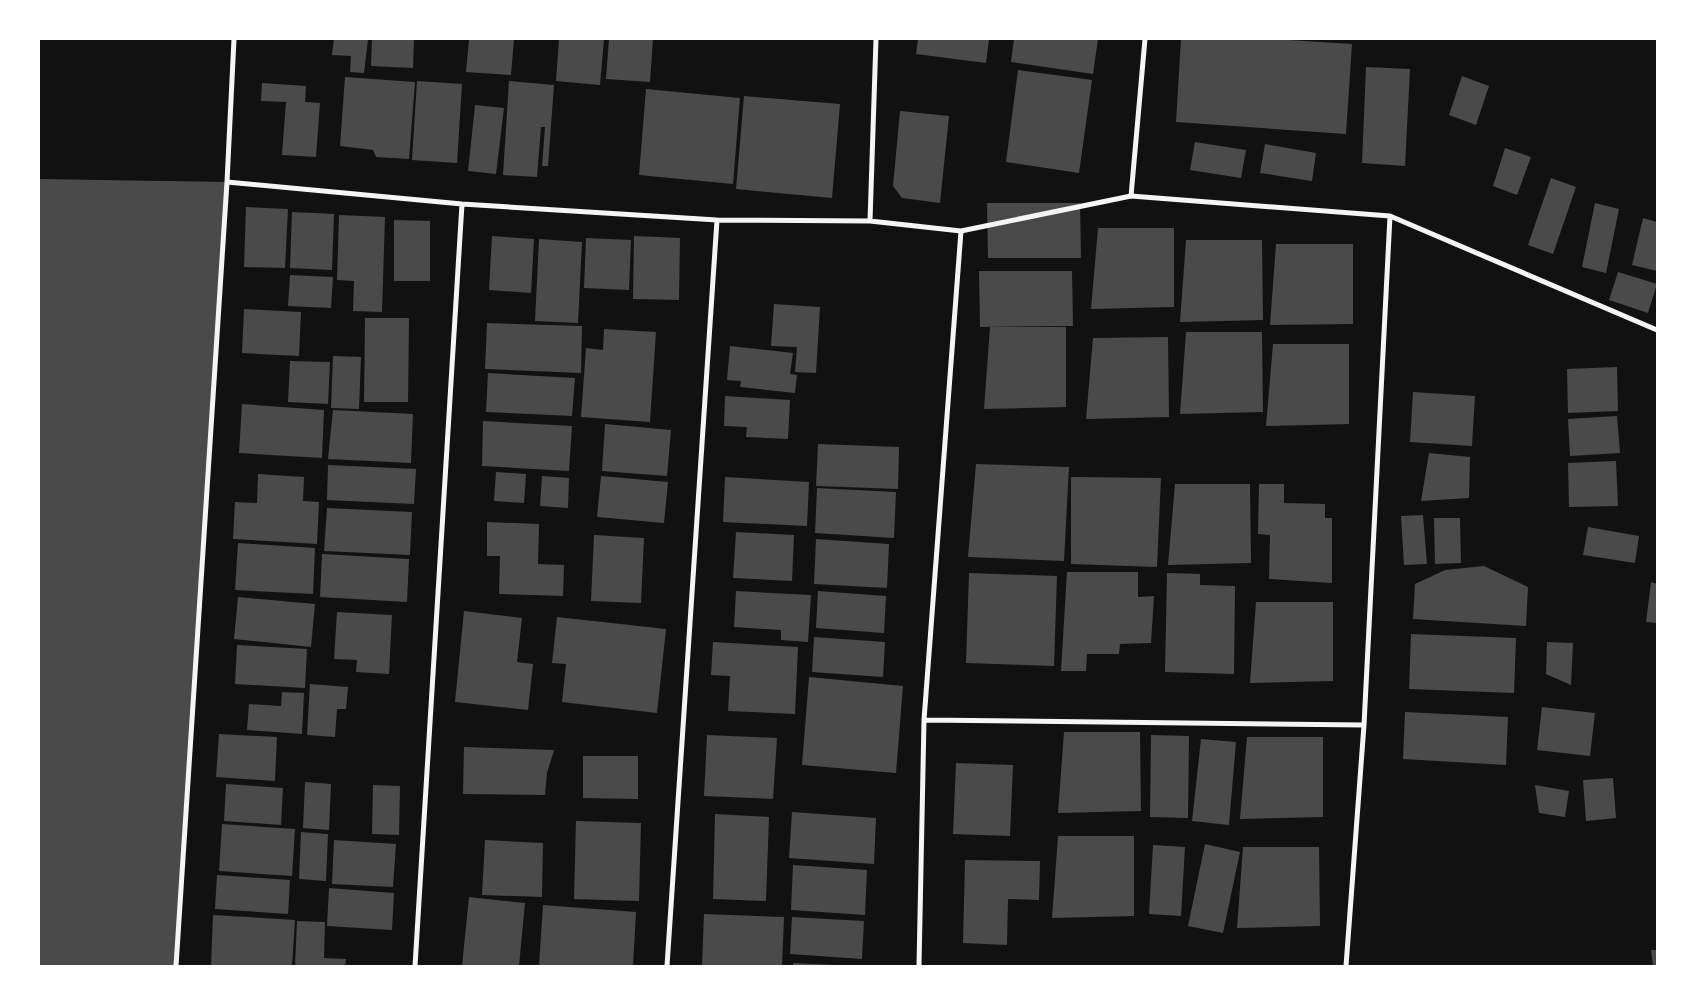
<svg xmlns="http://www.w3.org/2000/svg" width="1696" height="1005" viewBox="0 0 1696 1005" font-family="'Crimson Pro',serif">
<style>
.building{fill:#4a4a4a}
.lines{fill:none;stroke-linecap:round;stroke-linejoin:round}
.minor{stroke:#f5f5f5;stroke-width:5}
</style>
<rect width="100%" height="100%" fill="#111"/>
<path class="building" d="M334,39H368L364,73L350,72L351,56L332,55Z
M372,39H414L413,68L371,66Z
M469,39H514L511,75L466,72Z
M559,39H604L600,85L556,81Z
M609,39H653L650,82L606,79Z
M918,39H989L986,63L916,54Z
M1014,39H1098L1093,74L1011,62Z
M1181,39H1273L1352,44L1346,134L1176,122Z
M1366,67L1410,69L1405,166L1362,163Z
M1018,70L1092,80L1079,173L1006,162Z
M1462,76L1489,86L1476,125L1449,115Z
M345,77L415,82L409,159L376,157L373,150L340,146Z
M417,81L462,84L457,163L412,160Z
M509,81L554,85L548,166H542L545,127H541L537,177L503,175Z
M262,83L306,86L305,102L320,103L316,157L282,155L286,102L261,101Z
M646,89L740,98L733,184L639,175Z
M744,96L840,104L832,198L736,189Z
M475,105L504,108L496,174L468,171Z
M900,111L949,116L940,203L902,198L893,186Z
M1195,142L1246,150L1241,178L1190,170Z
M1265,144L1316,153L1312,181L1260,173Z
M1505,148L1531,157L1517,195L1493,186Z
M1551,178L1576,187L1553,254L1528,245Z
M39,179L227,182L176,966H39Z
M987,203H1080L1081,258H988Z
M1595,203L1619,209L1606,273L1582,267Z
M246,207L288,209L285,268L244,267Z
M292,212L334,214L332,270L290,268Z
M339,215L385,217L382,312L353,311L354,281L337,280Z
M1643,218L1657,222V271L1632,265Z
M394,220L430,221V281H394Z
M1098,228H1174V307L1091,309Z
M492,236L534,239L531,293L489,290Z
M634,236L680,238L679,300L633,299Z
M586,238L631,240L629,290L584,288Z
M539,239L582,242L578,323L535,321Z
M1186,240H1262L1263,320L1180,322Z
M1276,244H1353V324L1270,325Z
M979,271H1072L1073,326L980,327Z
M1618,272L1657,284L1648,313L1609,300Z
M290,275L333,277L331,308L288,306Z
M774,304L820,307L816,373L795,372L797,347L771,346Z
M244,309L301,312L299,356L242,353Z
M365,318H409L408,402H364Z
M487,323L582,326L581,373L485,369Z
M990,327H1066V407L984,409Z
M604,329L656,332L650,422L581,417L586,348L603,350Z
M1186,332H1262L1263,412L1180,414Z
M1168,337L1169,417L1086,419L1093,338Z
M1273,344H1349V424L1266,426Z
M730,346L793,353L790,374L797,375L795,393L740,387L741,381L727,380Z
M333,356L361,357L359,409L331,408Z
M290,361L330,362L328,404L288,402Z
M1617,367L1618,411L1568,413L1567,369Z
M488,373L575,378L572,416L486,412Z
M1413,392L1475,396L1472,446L1410,442Z
M725,396L790,400L788,439L746,437L747,427L724,426Z
M242,404L324,410L322,458L239,453Z
M333,410L413,414L411,463L328,459Z
M1617,416L1620,453L1570,456L1568,419Z
M483,421L572,426L569,471L482,466Z
M605,424L671,430L667,476L602,471Z
M818,444L899,447L898,489L816,486Z
M1429,453L1470,457L1469,498L1421,501Z
M1616,461L1618,506L1569,507L1568,463Z
M976,464L1069,467L1064,561L968,557Z
M328,465L416,469L414,504L327,500Z
M496,472L526,474L524,503L494,501Z
M258,474L304,477L303,501L319,502L317,544L233,539L235,502L257,503Z
M542,476L569,478L568,508L540,506Z
M601,476L668,482L664,523L597,517Z
M725,477L809,482L807,526L723,522Z
M1071,477L1161,478L1157,567L1071,564Z
M1175,484H1250L1251,563L1168,565Z
M1259,484H1284V503L1325,504V518H1332V583L1269,579L1270,535L1258,534Z
M817,488L896,492L894,538L815,533Z
M327,508L412,512L410,555L324,551Z
M1423,515L1427,564L1404,565L1401,516Z
M1434,518H1460L1461,563L1435,564Z
M487,522L539,524L538,564L564,565L563,596L499,594L500,556H487Z
M1588,527L1639,536L1635,563L1583,555Z
M736,532L794,535L792,581L733,578Z
M594,535L644,538L641,603L591,601Z
M816,539L889,544L887,588L814,584Z
M238,543L315,548L313,594L235,590Z
M322,554L409,559L407,602L320,597Z
M1484,566L1528,587L1526,626L1413,619L1415,584L1445,570Z
M1067,572H1138V597L1154,596L1151,643L1120,644L1119,654H1087L1086,671H1061Z
M969,573L1057,576L1054,666L966,663Z
M1167,573L1200,574V585L1235,586L1234,674L1165,672Z
M1651,582L1657,584V623L1646,622Z
M736,591L811,595L808,642L781,640V630L734,627Z
M818,591L886,596L884,633L816,628Z
M238,597L315,604L311,647L234,639Z
M1256,602H1333V681L1250,683Z
M464,611L522,618L517,662L533,664L528,710L455,702Z
M337,612L392,615L389,674L356,672L357,660L334,659Z
M557,617L666,629L657,713L562,702L566,664L552,663Z
M1411,634L1516,638L1514,693L1409,689Z
M814,637L885,642L883,677L812,672Z
M713,642L798,647L795,714L728,711L730,676L711,675Z
M1547,642L1573,643L1571,685L1546,674Z
M237,645L307,649L305,688L235,684Z
M809,677L903,686L896,773L802,765Z
M310,684L348,687L346,709H337L335,737L307,735Z
M282,692L304,693L302,734L247,730L249,704L281,706Z
M1542,707L1595,713L1590,756L1537,750Z
M1405,712L1508,717L1506,765L1403,759Z
M1064,732H1140L1141,811L1058,813Z
M219,734L277,737L275,781L216,777Z
M707,735L777,738L773,799L704,796Z
M1151,735L1189,736L1188,818L1150,817Z
M1247,737H1323V817L1240,819Z
M1201,739L1236,742L1229,825L1192,821Z
M464,747L554,750L547,773L545,795L463,794Z
M583,756H638V799L583,798Z
M956,763L1013,765L1010,836L953,834Z
M1613,778L1616,818L1586,821L1583,780Z
M305,782L331,784L329,830L303,828Z
M226,784L283,788L281,825L224,821Z
M373,785L400,786L399,835L372,834Z
M1535,785L1569,791L1565,817L1539,813Z
M792,812L876,818L874,864L789,858Z
M715,814L769,817L766,901L713,899Z
M576,821L641,823L639,901L574,899Z
M222,824L295,829L292,876L219,871Z
M301,832L328,834L326,881L299,879Z
M1058,836H1134V916L1052,918Z
M334,840L396,844L393,887L332,884Z
M485,840L543,843L542,897L482,895Z
M1205,844L1240,852L1223,933L1188,926Z
M1153,845L1185,847L1181,916L1149,914Z
M1243,847H1319L1320,926L1237,928Z
M965,860L1040,861L1039,900L1008,899L1007,945L963,943Z
M793,865L867,870L865,915L791,910Z
M217,875L290,880L288,914L215,909Z
M329,888L394,893L392,930L327,926Z
M469,897L525,903L519,966H462Z
M543,905L636,912L633,966H539Z
M704,914L784,917L782,966H702Z
M213,915L295,920L292,966H211Z
M792,917L864,921L862,959L790,954Z
M297,921L325,922L324,958L346,959L345,966H295Z
M1651,950H1657V966H1653Z
M793,963L837,965V966H793Z"/>
<g class="lines">
<path class="minor" d="M227,182L462,204L717,220L870,221L961,231L1131,196L1390,216L1657,330
M1131,196L1145,39
M870,221L876,39
M924,720L1364,725
M176,966L227,182L234,39
M415,966L462,204
M667,966L717,220
M919,966L924,720L961,231
M1346,966L1364,725L1390,216"/>
</g>
<rect width="1696" height="1005" fill="none" stroke="#ffffff" stroke-width="80"/>
</svg>
